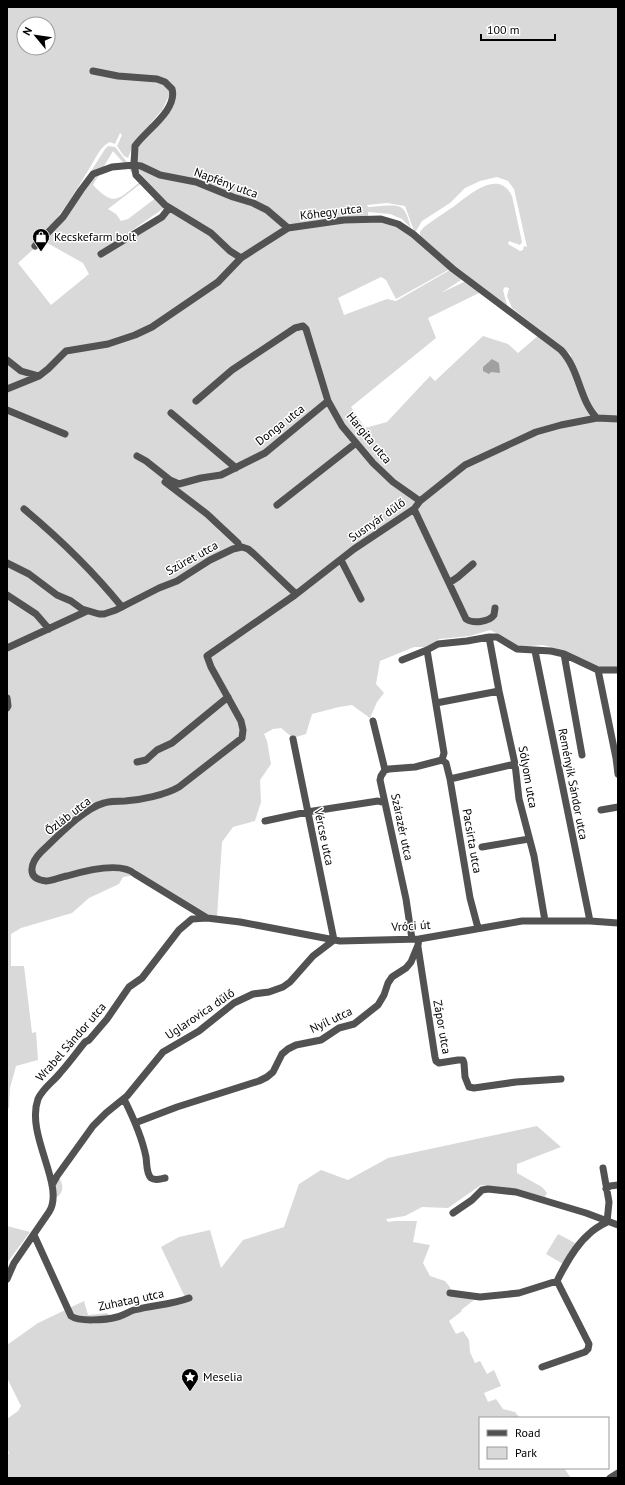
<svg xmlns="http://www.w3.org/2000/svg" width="625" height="1485" viewBox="0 0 625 1485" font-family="'PT Sans',sans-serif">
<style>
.green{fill:#d9d9d9;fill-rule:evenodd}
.water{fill:#a0a0a0}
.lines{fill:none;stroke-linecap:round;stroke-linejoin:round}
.minor{stroke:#525252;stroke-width:7}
.labels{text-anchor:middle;stroke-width:3;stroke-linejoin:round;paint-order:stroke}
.street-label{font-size:12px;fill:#000;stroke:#fff}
.poi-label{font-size:12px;fill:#000;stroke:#fff;text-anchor:start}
</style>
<rect width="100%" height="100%" fill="#fff"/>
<path class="green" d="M7,7H618V668L601,667L583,662L562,650L547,646L542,645L519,647L496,633L490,630L470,636L439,639L426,647H414L380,661L376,684L384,693L377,702L370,718L352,705L339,707L312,714L306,734L293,738L281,728L273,729L264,734L267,741L271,764L260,780L261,802L255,821L233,827L222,842L217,917L207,918L136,875L123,877L119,884L89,898L72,913L21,928L11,934V966H24L32,1033L36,1032L38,1060L16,1066L10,1088L9,1107L7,1112ZM24,24H48V48H24ZM170,94L168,107L155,124H150L162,110ZM120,133L122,135L117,146L124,156L128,158L133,145L130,162L166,202L174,207L98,256L97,255L164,208L157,197L128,219L121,221L116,214L108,209L143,182L115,147L108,146L105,149L78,192L42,240L83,263L89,274L51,305L18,263L37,246L34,243C40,233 50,227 57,218C69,202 79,186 89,169C95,160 100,146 110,142L115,144ZM113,151L140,182C118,199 115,208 93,185ZM497,177L508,181L514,189L527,247L524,246L523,250L520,251L508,244L509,241L520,245L522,242L512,196C498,167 467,197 453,207C443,214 433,220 424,227L420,232V237L458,270L507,305L503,290L505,287L509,288L507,296L512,308L569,353L571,355V364L540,334L518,353L508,344L483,336L435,381L430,376L387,422L365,428L351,407L436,338L428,318L481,292L464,282L441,293L461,280L460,277L450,270L396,301L387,299L344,315L338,298L381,277L386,280L396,299L450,269L429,252L404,229L368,217V212L390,214L402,219L411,228C409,222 407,212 402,208C396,203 376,207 368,207L367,205L387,203L405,206L414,231H416L422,221L450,203L465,188L480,181Z
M537,1126L561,1147L517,1164V1173L542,1187L547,1193L545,1197L481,1185L448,1208L422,1207L405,1216L386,1219L388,1222L395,1221H417L413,1242L430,1245L423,1263L430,1276L445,1281L450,1287V1290L455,1296L474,1300L461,1310L462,1311L449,1321L456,1334L463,1331L469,1340L470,1352L475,1363L480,1361L487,1374L494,1370L501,1386L484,1393L488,1402L496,1399L503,1409L515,1412L520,1418H480V1468H564L571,1478H7V1455L9,1453L7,1448V1419L18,1411L21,1406L7,1378V1345L38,1323L84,1301L88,1315L107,1313L113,1319L185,1297L161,1247L179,1237L210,1230L221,1268L243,1240L284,1227L299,1184L321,1170L348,1180L388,1158Z
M58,1177C64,1183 64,1193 57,1197H55L53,1189Z
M7,1226L30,1232L7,1263Z
M558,1234L577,1244L563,1264L546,1254Z"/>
<path class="water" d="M492,359L499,363L500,373L491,372L489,374L483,371V367Z"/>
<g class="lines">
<path class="minor" d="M93,71L118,76L157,79L165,82L172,89C178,110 145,131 135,146L134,165L141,166L160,175L196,182L233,197L253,203L267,210L288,228
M35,246L63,217L81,190L93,174L112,167L134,165L136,175L165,205L211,233L230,251L241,258
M101,254L162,217L169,208
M7,360L21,371L39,376
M7,389L39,376L48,369L66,351L108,344L135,335L152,327L218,282L241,258L288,228L344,220L381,219L398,224L413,234L453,269L561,350C580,370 579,400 597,418
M196,401L232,370L295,328L303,326L306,329L328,401L342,426L373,463L393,482L420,501
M7,410L65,434
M171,413L236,468
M137,456L146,461L170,480L179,484L201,478L221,475L265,453L328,401
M165,482L207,514L238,543L239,547
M277,505L356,443
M24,509C60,539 92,570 122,607
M414,509L466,619C473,624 489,622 494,615C494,614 495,609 495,608
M341,560L361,599
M7,563L29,574L57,595L71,601L82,609L99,614H104L116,610L159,588L177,581L210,560L233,549L242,547L248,549L254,554L296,594
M449,583L458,577L473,564
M7,595L36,614L49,629
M489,637L499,691L515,764L519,799L534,856L545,921
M7,648L87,611
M427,650L444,753L442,760
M535,651L590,921
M564,654L582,755
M402,660L427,650L438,644L467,641L489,637H497L517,649L551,651L564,654L598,670H618
M598,670L616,758L618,774
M7,698L8,706L7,708
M436,703L499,691
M373,721L385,770
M442,760L446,763L450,779L470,898L478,928
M137,762L146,760L157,750L172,743L228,697
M385,770L381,776L380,780L406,899L412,939
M385,770L389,769L415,767L442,760
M450,779L515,764
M601,810L618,807
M265,821L307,812L378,801L385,803
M482,847L529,839
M207,918L135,874C121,861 84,871 67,876C60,877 52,881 46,881C25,879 31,862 41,852C56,838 84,808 104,803C110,801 118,801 125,801C141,800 165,795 179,787L242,738L243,730L241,721L211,667L207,656L295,595L354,549L414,509L420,501L465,465L536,432L561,425L597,418L618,419
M418,947L435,1057L436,1061L439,1063L458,1060H463L464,1063L465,1077L469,1087L474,1088L516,1082L561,1079
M124,1099C133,1117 142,1137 146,1157C147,1163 146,1173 151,1178C155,1181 160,1179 165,1178
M135,1123L177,1107L259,1081L267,1077L273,1072L282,1054L288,1049L296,1045L321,1040L339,1028L354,1024L378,1005L384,995L388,983L392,977L406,968L411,962L418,945L419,939
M603,1168L609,1202L607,1222
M52,1185L57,1176L93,1126L106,1113L127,1096L163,1052L199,1031L234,1003L253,994L269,992L283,987L290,982L313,956L334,940L293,739
M606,1189L610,1186L618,1185
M453,1213L472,1200L482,1190L488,1189L516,1192L586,1213L618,1225
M34,1235L71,1316C79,1322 106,1320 117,1317C123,1316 128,1312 134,1310C152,1305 171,1305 189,1298
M7,1279L14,1263L49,1212C66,1186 25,1135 38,1099C43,1088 53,1082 60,1073C69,1063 77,1052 85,1042L89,1040L107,1019L129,987L142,978L179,930L192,919L207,918L240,922L340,941L419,939L522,921H590L618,923
M450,1293L480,1297L519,1293L557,1281C565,1265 575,1246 589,1234C594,1229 601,1225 607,1222
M542,1367L585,1352L588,1349L589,1344L557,1281
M610,1478L618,1473"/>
</g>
<defs>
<symbol id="shop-pin" viewBox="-11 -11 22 30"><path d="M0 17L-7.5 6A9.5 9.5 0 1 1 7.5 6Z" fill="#000" stroke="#fff"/><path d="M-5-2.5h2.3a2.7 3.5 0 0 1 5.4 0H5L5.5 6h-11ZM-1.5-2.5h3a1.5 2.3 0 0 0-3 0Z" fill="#fff"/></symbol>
<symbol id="sight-pin" viewBox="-11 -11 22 30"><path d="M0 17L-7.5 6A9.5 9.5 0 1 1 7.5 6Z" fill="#000" stroke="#fff"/><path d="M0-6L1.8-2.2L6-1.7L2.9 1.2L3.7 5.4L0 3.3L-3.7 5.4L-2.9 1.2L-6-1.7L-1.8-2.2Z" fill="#fff"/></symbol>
</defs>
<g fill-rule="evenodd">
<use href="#shop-pin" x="31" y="227" width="20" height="27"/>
<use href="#sight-pin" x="180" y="1367" width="20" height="27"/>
</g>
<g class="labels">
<g class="street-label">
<text transform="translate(226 183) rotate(20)" y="4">Napfény utca</text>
<text transform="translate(331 212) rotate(-7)" y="4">Kőhegy utca</text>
<text transform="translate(280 425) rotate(-38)" y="4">Donga utca</text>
<text transform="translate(369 438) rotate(50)" y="4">Hargita utca</text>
<text transform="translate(377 520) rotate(-35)" y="4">Susnyár dűlő</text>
<text transform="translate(192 558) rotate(-29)" y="4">Szüret utca</text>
<text transform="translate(528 777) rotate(80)" y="4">Sólyom utca</text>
<text transform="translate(573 784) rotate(79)" y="4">Reményik Sándor utca</text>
<text transform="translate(68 816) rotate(-38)" y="4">Őzláb utca</text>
<text transform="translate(402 827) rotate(78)" y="4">Szárazér utca</text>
<text transform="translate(324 837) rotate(78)" y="4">Vércse utca</text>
<text transform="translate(472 841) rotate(80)" y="4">Pacsirta utca</text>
<text transform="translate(411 926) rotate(-4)" y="4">Vróci út</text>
<text transform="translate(200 1014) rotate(-34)" y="4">Uglarovica dűlő</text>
<text transform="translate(331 1020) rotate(-25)" y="4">Nyíl utca</text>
<text transform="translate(442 1027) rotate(80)" y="4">Zápor utca</text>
<text transform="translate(71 1042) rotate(-49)" y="4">Wrabel Sándor utca</text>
<text transform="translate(131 1300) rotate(-12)" y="4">Zuhatag utca</text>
</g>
<g class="poi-label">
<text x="54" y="241">Kecskefarm bolt</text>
<text x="203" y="1381">Meselia</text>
</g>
</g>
<rect width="625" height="1485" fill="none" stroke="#000000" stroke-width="16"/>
<rect x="479" y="1417" width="130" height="52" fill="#ffffff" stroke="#999999"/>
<rect x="487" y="1430" width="20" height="6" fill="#525252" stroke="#999999"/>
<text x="515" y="1437" font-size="12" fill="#000000">Road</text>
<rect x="487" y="1447" width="20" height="12" fill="#d9d9d9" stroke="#999999"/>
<text x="515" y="1457" font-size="12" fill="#000000">Park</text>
<g transform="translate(36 36) rotate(299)"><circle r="19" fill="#ffffff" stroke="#999999"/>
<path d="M0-3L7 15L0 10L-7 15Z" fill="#000000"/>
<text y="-6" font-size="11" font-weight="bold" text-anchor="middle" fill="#000000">N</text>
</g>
<path d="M481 34v6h74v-6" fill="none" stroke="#000000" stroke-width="2"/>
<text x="487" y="34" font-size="12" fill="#000000" stroke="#ffffff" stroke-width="3" paint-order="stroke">100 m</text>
</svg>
